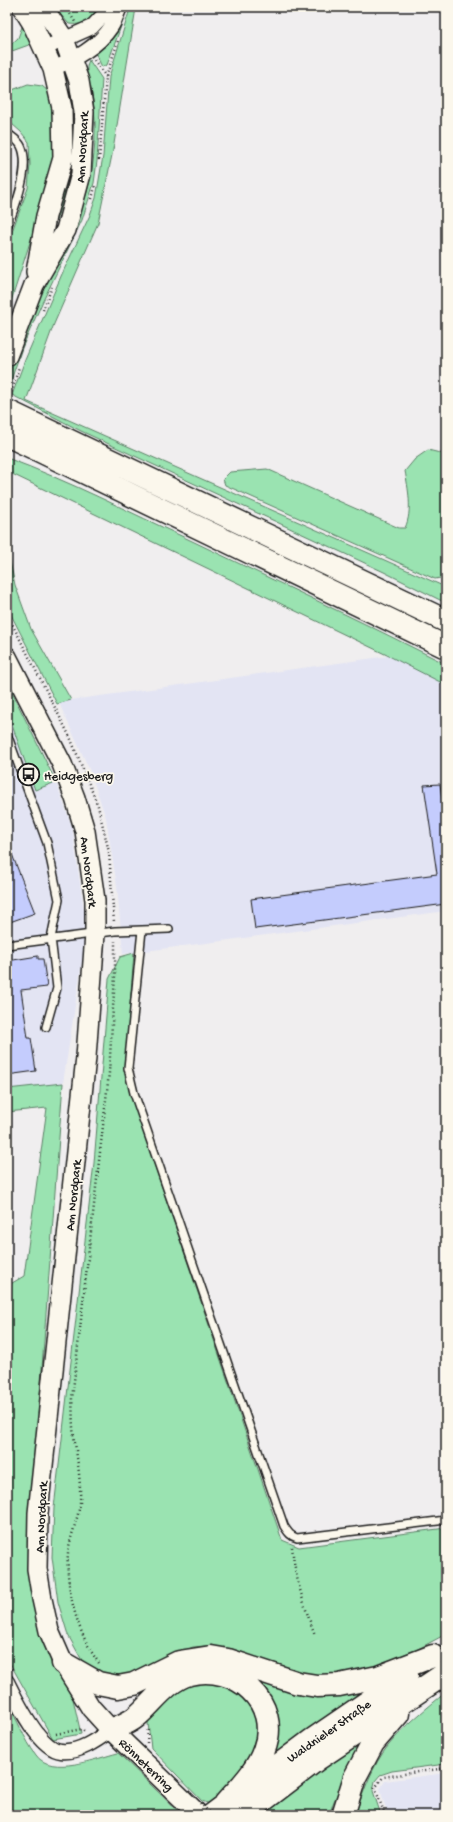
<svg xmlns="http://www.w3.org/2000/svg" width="453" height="1822" viewBox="0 0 453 1822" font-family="'Gochi Hand',sans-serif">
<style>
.built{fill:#e3e4f3}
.green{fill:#9ae3b1;stroke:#5b8066}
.building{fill:#c4ccfd;stroke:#1c1c1c}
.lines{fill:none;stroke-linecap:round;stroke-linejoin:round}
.lane-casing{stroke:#1c1c1c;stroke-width:10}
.street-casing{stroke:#1c1c1c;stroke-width:17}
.secondary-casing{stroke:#1c1c1c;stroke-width:22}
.highway-casing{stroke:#1c1c1c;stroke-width:25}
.path{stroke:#1c1c1c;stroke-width:2.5;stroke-dasharray:1 3;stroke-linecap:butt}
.lane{stroke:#fbf7ec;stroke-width:7}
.street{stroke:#fbf7ec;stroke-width:14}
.secondary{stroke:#fbf7ec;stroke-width:19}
.highway{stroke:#fbf7ec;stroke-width:22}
.path-bridge{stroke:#1c1c1c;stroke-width:2.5;stroke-dasharray:1 3;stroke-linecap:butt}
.labels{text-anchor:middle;stroke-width:3.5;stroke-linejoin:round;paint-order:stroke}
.street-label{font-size:13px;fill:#1c1c1c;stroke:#fbf7ec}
.poi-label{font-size:13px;fill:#1c1c1c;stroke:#fbf7ec;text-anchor:start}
</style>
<rect width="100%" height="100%" fill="#f0eeef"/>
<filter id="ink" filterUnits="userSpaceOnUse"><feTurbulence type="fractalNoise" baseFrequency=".025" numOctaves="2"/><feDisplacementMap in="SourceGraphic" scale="8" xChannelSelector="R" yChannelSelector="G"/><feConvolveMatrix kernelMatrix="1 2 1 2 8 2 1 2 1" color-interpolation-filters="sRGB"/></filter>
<g filter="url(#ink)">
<path class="built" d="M389,656L446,685V911L123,954L117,886L106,818L90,771L59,703L71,700Z
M7,682L56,782L72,827L84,911L83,955L63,1083L7,1089Z
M446,1773V1815H388L380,1789L385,1781Z"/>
<path class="green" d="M54,7H106C93,19 88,26 69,24Z
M136,8L113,150L98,223L54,324L26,401L443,586L446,587V603L384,572L81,431L12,395L25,360L62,274L90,215L96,198L103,156L109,77L129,12Z
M122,16L124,18L107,65L102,67L94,50Z
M23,24L37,42L12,51L7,48L18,38Z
M89,60L102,79L97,161L94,183L82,220L42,303L22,348L8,389L7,380C15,359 21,337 30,317C51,270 81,226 91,175C96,150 97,114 91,90C89,79 84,71 89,60Z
M63,75L65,76C74,110 77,146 68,181C63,202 55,222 49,243Z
M28,84L42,86L48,91L53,107L55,141L53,164L39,214L7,314V245L28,188L30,165L29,142L21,132L12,124L7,123V92Z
M428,450L444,454L446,577L435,579L225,485L223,479L230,472L267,469L399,528H405C413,511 408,488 405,471L415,459Z
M7,458C69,481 129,512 190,540C275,581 361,621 446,664V685L389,656L10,473L8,552L15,585L31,629L71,700L57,704L7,607Z
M7,682L56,782L35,790L7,711Z
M134,953L127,1044L129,1090L282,1540L299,1547L446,1528V1634L390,1664L322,1680L230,1650L205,1646L193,1647L125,1677L97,1672L84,1664L68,1635L58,1602L52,1557L54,1508L94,1163L109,979L120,957Z
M63,1083L32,1504L49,1653L73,1699L81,1734L53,1739L7,1658V1286L24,1276L47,1108L7,1112V1089Z
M238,1670L381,1685L264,1765L270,1742Z
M210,1676L251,1698L263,1729L244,1774L210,1804L202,1801L151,1748L147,1715L179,1684Z
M446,1692V1764L392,1771L380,1775L375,1781L373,1791L381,1815H355C363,1793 373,1764 388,1746C404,1726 426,1709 446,1692Z
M7,1703C18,1720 24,1739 36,1755C51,1777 97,1758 118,1753L182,1815H7Z
M371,1729L334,1801L329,1815H254Z"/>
<path class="building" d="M440,784L446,829V904L255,929L251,899L437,874L424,785Z
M8,844L35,913L7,923V844Z
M38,956V959H43L47,987L21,990L28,1038H31L36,1071L7,1075V961Z"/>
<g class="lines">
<defs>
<path id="lane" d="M7,133C12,137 18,140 21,146C31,166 15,208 7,227
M7,734L47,843L59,900L51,938L57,988L46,1027
M142,930L169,929
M7,945L115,931L142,930L128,1068L134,1093L284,1526C288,1532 290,1536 297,1538L446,1520"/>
<path id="street" d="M45,48L92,27L111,7
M53,69C74,59 98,47 111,27C115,21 117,13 120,7
M7,1682C16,1700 39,1749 61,1751C79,1753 97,1740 111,1730"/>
<path id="secondary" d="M22,7L32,23L53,69L62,108L63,158L46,216L36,272
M7,356L34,285L66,230L81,174L84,112L79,81L64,39L43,7
M7,657L62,764L75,798L85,831L95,900V934L86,1057L38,1513L37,1569L42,1599L49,1631L63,1663L91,1708L111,1730L199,1815"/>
<path id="highway" d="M7,411L446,621
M7,435L446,647
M63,1663L98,1683L118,1687L134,1684L179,1662L211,1657L228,1660L298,1683L317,1686L339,1685L378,1677L433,1656
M111,1730C120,1726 129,1723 136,1717C153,1703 167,1680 190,1674C235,1663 282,1702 264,1750C257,1771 239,1788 225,1804
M212,1815L312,1740L407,1675
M244,1815L319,1758L446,1673
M343,1815L355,1777L373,1743L398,1714"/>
</defs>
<use href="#lane" class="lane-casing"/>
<use href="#street" class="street-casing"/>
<use href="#secondary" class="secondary-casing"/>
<use href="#highway" class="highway-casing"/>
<path class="path" d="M66,7L75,22
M94,60L106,77
M99,160L106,77L118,41
M92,199L95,186
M43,310L52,287
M10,396L19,367
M7,614L70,737L98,806L109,852L114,922
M292,1547C295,1577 304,1606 315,1635
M7,1662L13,1671
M99,1663C78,1636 65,1588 68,1553C70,1536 78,1520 80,1503C81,1480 77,1458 74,1436C72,1424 73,1412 72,1399L109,1073L115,975V941
M56,1734L82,1729L85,1732
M147,1743L148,1728
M385,1815L375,1788L383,1777L446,1768"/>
<use href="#lane" class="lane"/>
<use href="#street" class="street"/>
<use href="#secondary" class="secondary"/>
<use href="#highway" class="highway"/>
<path class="path-bridge" d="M200,1803L212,1815"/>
</g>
</g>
<defs>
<symbol id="bus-ring" viewBox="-11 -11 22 22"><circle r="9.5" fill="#fbf7ec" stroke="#1c1c1c" stroke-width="1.5"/><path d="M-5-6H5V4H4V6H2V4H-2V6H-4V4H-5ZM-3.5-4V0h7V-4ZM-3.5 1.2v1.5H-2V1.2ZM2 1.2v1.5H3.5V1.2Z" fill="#1c1c1c"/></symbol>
</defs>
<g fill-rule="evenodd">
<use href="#bus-ring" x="16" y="762" width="25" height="25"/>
</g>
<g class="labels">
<g class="street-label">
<text transform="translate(81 147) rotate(-87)" y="5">Am Nordpark</text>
<text transform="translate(90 872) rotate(83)" y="5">Am Nordpark</text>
<text transform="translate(72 1195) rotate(-84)" y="5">Am Nordpark</text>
<text transform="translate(40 1517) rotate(-87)" y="5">Am Nordpark</text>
<text transform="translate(328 1730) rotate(-35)" y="5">Waldnieler Straße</text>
<text transform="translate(147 1764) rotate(44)" y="5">Rönneterring</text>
</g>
<g class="poi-label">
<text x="44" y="780">Heidgesberg</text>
</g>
</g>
<rect width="453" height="1822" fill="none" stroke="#fbf7ec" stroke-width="24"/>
<rect x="12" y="12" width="429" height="1798" fill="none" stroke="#1c1c1c" stroke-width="1.5" filter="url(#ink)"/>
</svg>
